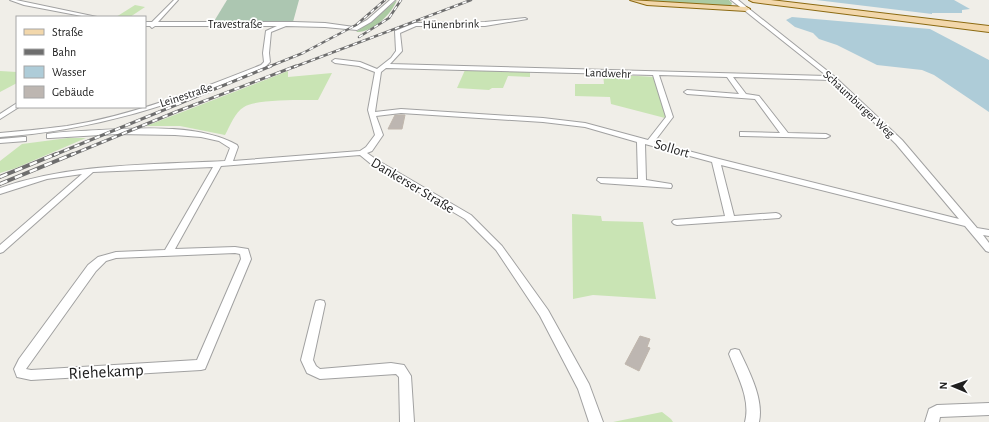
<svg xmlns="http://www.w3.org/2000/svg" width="989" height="422" viewBox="0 0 989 422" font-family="'Alegreya Sans',sans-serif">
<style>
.grass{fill:#c9e4b4}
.forest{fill:#abcaa2}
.cemetery{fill:#acc6b1}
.water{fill:#aeccd8}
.building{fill:#bdb6b1;stroke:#c0b6ac}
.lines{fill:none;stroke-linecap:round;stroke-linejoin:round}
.minor-casing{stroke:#a1a1a1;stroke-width:2}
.tertiary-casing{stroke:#a1a1a1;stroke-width:2}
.primary-casing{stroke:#8c6a11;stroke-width:2}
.minor{fill:#fff;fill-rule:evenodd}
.tertiary{fill:#fff;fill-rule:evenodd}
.primary{fill:#f2d7ab;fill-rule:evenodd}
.rail-far2-casing{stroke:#6e6e6e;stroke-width:2.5}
.rail-far1-casing{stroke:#6e6e6e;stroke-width:3}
.rail-casing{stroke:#6e6e6e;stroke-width:4}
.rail-far2{stroke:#fff;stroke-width:1.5;stroke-dasharray:4.5;stroke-linecap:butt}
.rail-far1{stroke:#fff;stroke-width:2;stroke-dasharray:5.5;stroke-linecap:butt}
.rail{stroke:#fff;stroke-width:2.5;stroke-dasharray:8;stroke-linecap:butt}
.labels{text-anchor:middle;stroke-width:3.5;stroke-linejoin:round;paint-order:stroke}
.far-street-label{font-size:12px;fill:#202020;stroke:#fff}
.street-label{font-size:14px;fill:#202020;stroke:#fff}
.near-street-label{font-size:17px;fill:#202020;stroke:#fff}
</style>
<rect width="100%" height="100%" fill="#f0eee8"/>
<path class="grass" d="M135,5L145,7L130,17H116Z
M465,70L530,72V77L508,76L503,88H492L489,90L457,88Z
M0,71L17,72V83L0,92Z
M288,71V77L332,73L318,100C303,100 255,99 244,107C235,112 230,126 225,135L180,126H146Z
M603,74L655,77L666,115L665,118L611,104L610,97L575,96V84H604Z
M68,138H86L16,168L0,173V161L22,144Z
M572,214L601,216L602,221L643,222L656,299L593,295L573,299Z
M662,412L671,419L673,422H613Z"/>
<path class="forest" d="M397,0C391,15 372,33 356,32L370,22Z
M642,0H729L732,3L731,6H724Z"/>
<path class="cemetery" d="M227,0H299L293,22L213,23Z"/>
<path class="water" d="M816,0H954L970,9L962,10V13H932V14Z
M792,17L930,29L989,60V112L934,75L922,70L877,65L837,45L819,39L813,33L795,27L786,20Z"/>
<path class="building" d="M395,115H405L402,129H388Z
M640,336L650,339L647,347L650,348L639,371L625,364Z"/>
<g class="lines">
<defs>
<path id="minor" d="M10,0H16L97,17H87L24,5Z
M174,0H178L158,22H294L325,23L354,27L367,20L390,0H395L371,22L357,30L325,27L286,26L271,32L269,53L270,62L265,67C176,104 97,130 0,137V133C22,131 44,129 67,126C134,115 198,90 261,65L264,62L263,53L266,31L277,26H155L152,28L150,26H145V22H152Z
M744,8H748L835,77L902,140L977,228L989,230V236L983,235L989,243V252L986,251L965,226L721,165L734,216L776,213L779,214L781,216L779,218L677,225L674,224L672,222L674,220L725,216L712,162L645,144L646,180L671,184L672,186L671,188L601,183L597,180L598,178L638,179L637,142L585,127L543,122L401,113L376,116L383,135L372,151L367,153L377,160L471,215L502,246L548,310L589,384L603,422H589L578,389L540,316L496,250L465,219L371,164L360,155L221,166L175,249L235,247L248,249L251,259L205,369L201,370L31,380L17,377L14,369L19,359L88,265L98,257L116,252L165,250L213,167L93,172L3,252L0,253V245L82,174L47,179L0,194V188C73,163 149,165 225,161L230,148L219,141L201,137L175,135L117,134L50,138H47V134C64,131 82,131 99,130C142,128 199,124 237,145L238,147L233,161L360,151L366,147L375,135L368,110L375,72L359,66L335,63L332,61L335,59L360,62L377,69L391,58L396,51L395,31L415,23L485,22L525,18L527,19L485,26H416L400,33L402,51L390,64L827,76L744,10ZM386,68L653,75L666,117L648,140L585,123L543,118L401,109L375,112L381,72ZM659,75L727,77L739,94L687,90L684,92L687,94L755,99L780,133L740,132V136H743L826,138L830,136L826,134L788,133L759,96L746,94L733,77L831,80L896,144L959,219L719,159L654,142L673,117ZM235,253L240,254L241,259L197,360L31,370L26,369L96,271L106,261L116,258Z
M17,103V107H19L0,119V114Z
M23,137H26V141L0,143V139Z
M320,300L324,301L325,304L313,360L316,366L320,369L391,363L404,365L411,376L414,422H400L399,377L396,374L320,379L307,373L301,360L315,304L316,301Z
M735,349L739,350C749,371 764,399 759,422H745C751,399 737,375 729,354L731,350Z
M989,403V415L940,417L939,422H925L929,409L937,405Z"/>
<path id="tertiary" d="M731,0H738L749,9L744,10Z"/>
<path id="primary" d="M630,0L746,7L750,9L746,11L647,5Z
M749,0H771L989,26V32L753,2Z"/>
</defs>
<use href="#minor" class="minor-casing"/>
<use href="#tertiary" class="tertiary-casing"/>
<use href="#primary" class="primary-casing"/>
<use href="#minor" class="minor"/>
<use href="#tertiary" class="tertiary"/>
<use href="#primary" class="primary"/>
<defs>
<path id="rail-far2" d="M359,37L389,18L401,0
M268,67L303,53L356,25L385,0
M294,67L471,0"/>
<path id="rail-far1" d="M54,155L271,66
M71,155L178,111L296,66"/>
<path id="rail" d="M0,177L56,154
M0,184L73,154"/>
</defs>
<use href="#rail-far2" class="rail-far2-casing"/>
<use href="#rail-far1" class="rail-far1-casing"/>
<use href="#rail" class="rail-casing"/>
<use href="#rail-far2" class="rail-far2"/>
<use href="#rail-far1" class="rail-far1"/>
<use href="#rail" class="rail"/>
</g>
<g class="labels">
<g class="far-street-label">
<text x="235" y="28">Travestraße</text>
<text transform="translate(451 24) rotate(-1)" y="4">Hünenbrink</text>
<text transform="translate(608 73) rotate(2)" y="4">Landwehr</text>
<text transform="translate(186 95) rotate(-18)" y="4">Leinestraße</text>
<text transform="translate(859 104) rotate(43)" y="4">Schaumburger Weg</text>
</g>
<g class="street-label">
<text transform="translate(672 148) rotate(16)" y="5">Sollort</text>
<text transform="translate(413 185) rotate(31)" y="5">Dankerser Straße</text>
</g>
<g class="near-street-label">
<text transform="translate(106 371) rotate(-3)" y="6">Riehekamp</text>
</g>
</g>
<rect x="16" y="16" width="130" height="92" fill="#ffffff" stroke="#a6a6a6"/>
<rect x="24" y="29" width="20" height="6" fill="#f2d7ab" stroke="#a6a6a6"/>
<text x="52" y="36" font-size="12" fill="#202020">Straße</text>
<rect x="24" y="49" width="20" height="6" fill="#6e6e6e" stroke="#a6a6a6"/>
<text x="52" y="56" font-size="12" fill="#202020">Bahn</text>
<rect x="24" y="66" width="20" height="12" fill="#aeccd8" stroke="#a6a6a6"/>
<text x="52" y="76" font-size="12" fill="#202020">Wasser</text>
<rect x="24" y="86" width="20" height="12" fill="#bdb6b1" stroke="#a6a6a6"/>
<text x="52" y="96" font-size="12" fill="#202020">Gebäude</text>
<g transform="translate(953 386) rotate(272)" stroke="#ffffff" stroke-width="3" paint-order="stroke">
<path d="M0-3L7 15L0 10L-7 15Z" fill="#202020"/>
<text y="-6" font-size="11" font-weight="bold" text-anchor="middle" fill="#202020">N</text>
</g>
</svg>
